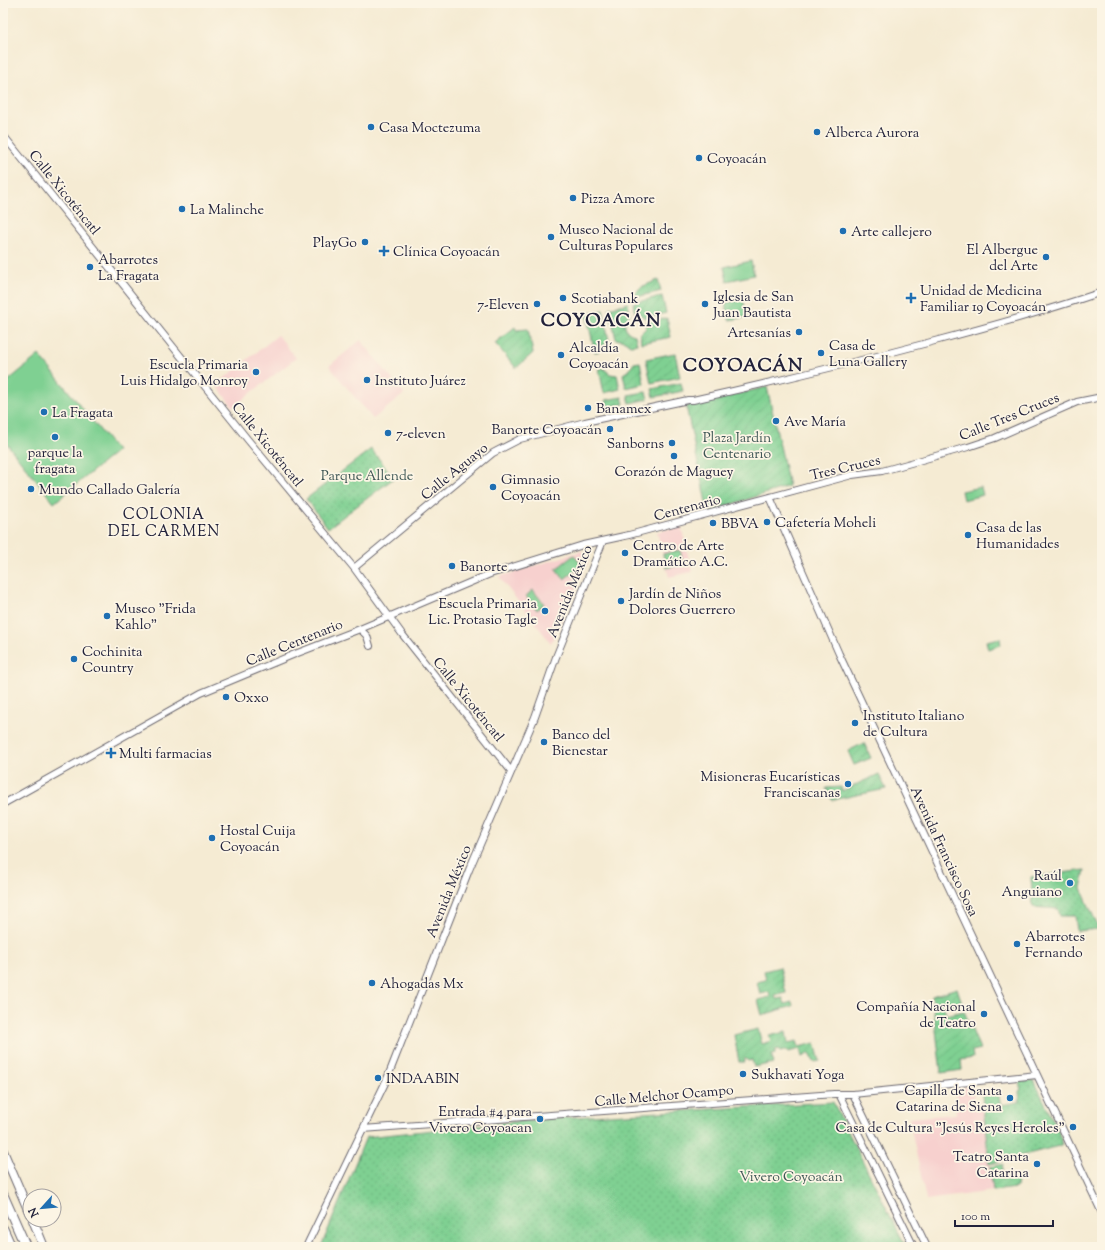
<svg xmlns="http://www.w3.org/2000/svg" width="1105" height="1250" viewBox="0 0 1105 1250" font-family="'Sorts Mill Goudy',serif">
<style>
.built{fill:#f7d0ce}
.park{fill:url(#park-dots);stroke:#507966}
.garden{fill:url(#garden-furrows);stroke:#507966}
.pitch{fill:#7fd092;stroke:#507966}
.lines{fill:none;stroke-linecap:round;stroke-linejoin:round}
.minor-casing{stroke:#6c6870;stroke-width:8}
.major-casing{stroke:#6c6870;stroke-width:10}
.highway-casing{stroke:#6c6870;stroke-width:11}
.minor{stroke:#fff;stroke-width:6}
.major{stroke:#fff;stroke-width:8}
.highway{stroke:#fff;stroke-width:9}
.poi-dot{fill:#1f6fb2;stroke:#fcf5e5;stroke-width:1.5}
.labels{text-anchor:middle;stroke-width:3.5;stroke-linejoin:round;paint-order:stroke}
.poi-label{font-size:14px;fill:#22223b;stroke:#fcf5e5;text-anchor:start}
.street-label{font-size:14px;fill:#22223b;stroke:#fcf5e5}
.park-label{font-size:14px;fill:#3e5655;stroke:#fcf5e5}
.neighbourhood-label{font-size:15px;letter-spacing:1px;fill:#22223b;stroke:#fcf5e5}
.district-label{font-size:18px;font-weight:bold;letter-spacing:1px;fill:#22223b;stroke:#fcf5e5}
</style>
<defs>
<pattern id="park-dots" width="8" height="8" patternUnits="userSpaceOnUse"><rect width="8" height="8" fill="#7fd092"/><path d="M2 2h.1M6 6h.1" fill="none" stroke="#6db27f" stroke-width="1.8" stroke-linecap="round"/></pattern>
<pattern id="garden-furrows" width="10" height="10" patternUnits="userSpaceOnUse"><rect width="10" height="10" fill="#7fd092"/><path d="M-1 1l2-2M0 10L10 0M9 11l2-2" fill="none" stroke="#6db27f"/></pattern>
</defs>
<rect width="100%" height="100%" fill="#fcf5e5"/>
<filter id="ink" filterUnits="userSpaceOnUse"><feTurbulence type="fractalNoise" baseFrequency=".025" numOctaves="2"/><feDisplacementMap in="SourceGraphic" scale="8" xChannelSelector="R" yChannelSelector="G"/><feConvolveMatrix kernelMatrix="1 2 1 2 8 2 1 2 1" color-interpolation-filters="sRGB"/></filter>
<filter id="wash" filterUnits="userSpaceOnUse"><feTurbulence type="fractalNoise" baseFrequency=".012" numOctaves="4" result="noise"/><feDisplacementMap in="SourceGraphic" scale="16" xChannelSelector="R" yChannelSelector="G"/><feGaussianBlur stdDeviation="0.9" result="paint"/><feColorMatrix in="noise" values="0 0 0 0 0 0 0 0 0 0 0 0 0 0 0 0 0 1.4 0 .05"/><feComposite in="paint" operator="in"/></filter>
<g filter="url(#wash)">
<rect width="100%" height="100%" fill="#f5ebd3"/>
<path class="built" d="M278,335L296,358L233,407L216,385Z
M361,340L404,394L373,419L329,366Z
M681,526L692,572L669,577L657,532Z
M582,551L589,560L551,643L499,577Z
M973,1086L975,1110L983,1109L993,1191L926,1200L909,1118L956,1114L955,1088Z"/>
<path class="park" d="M371,449L394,478L328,528L306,499Z
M533,590L544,604L537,610L526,596Z
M1085,870L1081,888L1099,929L1077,931L1075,916H1060L1058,909L1033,907L1031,877Z
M1034,1080L1062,1139V1144L1059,1146L989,1164L982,1095L998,1093L1001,1105L1020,1102L1019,1091L1021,1090L1019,1082Z
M833,1102L906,1247H321L366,1137L540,1119Z"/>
<path class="garden" d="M658,280L661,291L633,298V295L641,287Z
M662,296L666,313L645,318L640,314L635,313L633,303Z
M743,299L747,317L729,320L725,303Z
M628,303L630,314C622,321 623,333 635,335L637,344L630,345L625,341L616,339L609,308Z
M603,310L609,341L603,345L599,351L595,352L586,313Z
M667,318L671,337L641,343L640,334L646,328V322Z
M515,327L516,330L528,329L533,353L516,368L495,343Z
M675,353L680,377L651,383L646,359Z
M640,362L644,384L626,388L623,374L629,370L634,363Z
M603,368L610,374L617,375L620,389L604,393L599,369Z
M681,383L683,391L654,397L652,389Z
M767,387L789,486L708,512L686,406Z
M646,392L648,399L630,403L628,395Z
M622,397L624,404L607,407L606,400Z
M1000,638L1001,645L988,649L986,641Z
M864,743L871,758L854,765L848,751Z
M879,774L886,789L832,800L826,788L841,787L842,791Z
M780,967L786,993L775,996L776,999L783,998L785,1004L792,1002L793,1006L762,1015L758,1000L770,997L769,992L760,994L757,982L766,980L764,971Z
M957,988L962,1003L944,1007L946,1015L964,1011L980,1049L972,1051L973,1058L961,1060L962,1070L941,1073L932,996Z
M758,1029L762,1044L771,1041L769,1036L786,1032L788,1043L797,1041L799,1047L815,1043L820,1061L814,1062L810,1053L802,1057L800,1049L788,1052L787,1050L780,1052L779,1049L775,1050V1053L771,1054L774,1063L754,1067L752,1060L748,1061L745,1058L744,1062H739L734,1035Z
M1003,1164L1001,1179L1017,1180L1016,1188L993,1191L990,1167Z"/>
<path class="pitch" d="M751,261L754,275L727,281L724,267Z
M39,355L117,451L54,503L3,439V385Z
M981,487L983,495L963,500L961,491Z
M680,550L683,564L666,568L663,554Z
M574,555L582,566L564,579L556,569Z"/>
</g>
<g filter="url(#ink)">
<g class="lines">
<defs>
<path id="minor" d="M3,135L248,440L354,568L402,634L511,771
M770,497L839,654L1102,1213
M354,568L493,453L520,439L585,422L688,400H693C773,382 852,363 931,342C988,327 1046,311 1102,292
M360,629L367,636L370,646
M3,804L201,693L295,654L360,629L490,574L583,545L629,535L852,475L882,471L968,447L995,438L1077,402L1102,397
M839,1094L914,1247
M853,1094L927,1247
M363,1129L834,1094H853L1037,1075
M306,1247L387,1079L469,870L535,717L556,657L603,541"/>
<path id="major" d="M3,1151L30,1214
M33,1220L44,1247"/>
<path id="highway" d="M3,1195L26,1247
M3,1229L11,1247"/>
</defs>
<use href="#minor" class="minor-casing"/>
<use href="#major" class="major-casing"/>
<use href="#highway" class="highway-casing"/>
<use href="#minor" class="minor"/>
<use href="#major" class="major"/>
<use href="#highway" class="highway"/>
</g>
</g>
<g class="poi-dot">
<circle cx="371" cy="127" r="4"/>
<circle cx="817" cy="132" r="4"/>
<circle cx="699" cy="158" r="4"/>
<circle cx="573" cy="198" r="4"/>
<circle cx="182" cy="209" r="4"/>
<circle cx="843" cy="231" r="4"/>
<circle cx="551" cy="237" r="4"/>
<circle cx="365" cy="242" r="4"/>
<path d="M382 245h4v4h4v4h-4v4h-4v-4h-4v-4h4z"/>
<circle cx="1046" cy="257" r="4"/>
<circle cx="90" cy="267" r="4"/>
<circle cx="563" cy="298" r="4"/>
<path d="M909 292h4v4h4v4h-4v4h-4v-4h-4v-4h4z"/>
<circle cx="537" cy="304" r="4"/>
<circle cx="705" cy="304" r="4"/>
<circle cx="799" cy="332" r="4"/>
<circle cx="821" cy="353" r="4"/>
<circle cx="561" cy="355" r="4"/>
<circle cx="256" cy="372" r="4"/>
<circle cx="367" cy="380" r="4"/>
<circle cx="588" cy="408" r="4"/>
<circle cx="44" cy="412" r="4"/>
<circle cx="776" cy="421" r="4"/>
<circle cx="610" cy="429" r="4"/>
<circle cx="388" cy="433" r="4"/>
<circle cx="55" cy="437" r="4"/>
<circle cx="672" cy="443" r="4"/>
<circle cx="674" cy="456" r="4"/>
<circle cx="493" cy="487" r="4"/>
<circle cx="31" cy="489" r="4"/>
<circle cx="767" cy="522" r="4"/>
<circle cx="713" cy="523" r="4"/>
<circle cx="968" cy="535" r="4"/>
<circle cx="625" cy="553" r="4"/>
<circle cx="452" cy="566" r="4"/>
<circle cx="621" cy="601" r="4"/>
<circle cx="545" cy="611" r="4"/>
<circle cx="107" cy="616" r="4"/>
<circle cx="74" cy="659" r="4"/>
<circle cx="226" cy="697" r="4"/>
<circle cx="855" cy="723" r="4"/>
<circle cx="544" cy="742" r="4"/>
<path d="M109 747h4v4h4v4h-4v4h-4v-4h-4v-4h4z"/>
<circle cx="848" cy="784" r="4"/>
<circle cx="212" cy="838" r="4"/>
<circle cx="1070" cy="883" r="4"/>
<circle cx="1017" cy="944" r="4"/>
<circle cx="372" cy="983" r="4"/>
<circle cx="984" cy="1014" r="4"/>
<circle cx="743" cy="1074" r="4"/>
<circle cx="378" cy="1078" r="4"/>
<circle cx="1010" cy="1098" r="4"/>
<circle cx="540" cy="1119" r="4"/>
<circle cx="1073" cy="1127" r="4"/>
<circle cx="1037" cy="1164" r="4"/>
</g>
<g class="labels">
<g class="poi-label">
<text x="379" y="132">Casa Moctezuma</text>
<text x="825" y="137">Alberca Aurora</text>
<text x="707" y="163">Coyoacán</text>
<text x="581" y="203">Pizza Amore</text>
<text x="190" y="214">La Malinche</text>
<text x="559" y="234">Museo Nacional de<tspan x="559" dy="16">Culturas Populares</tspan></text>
<text x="851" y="236">Arte callejero</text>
<text x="357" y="247" text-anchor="end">PlayGo</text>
<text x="1038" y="254" text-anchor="end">El Albergue<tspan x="1038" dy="16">del Arte</tspan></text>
<text x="393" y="256">Clínica Coyoacán</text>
<text x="98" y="264">Abarrotes<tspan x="98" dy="16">La Fragata</tspan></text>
<text x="920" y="295">Unidad de Medicina<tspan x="920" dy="16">Familiar 19 Coyoacán</tspan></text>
<text x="713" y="301">Iglesia de San<tspan x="713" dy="16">Juan Bautista</tspan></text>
<text x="571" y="303">Scotiabank</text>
<text x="529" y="309" text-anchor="end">7-Eleven</text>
<text x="791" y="337" text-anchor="end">Artesanías</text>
<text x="829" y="350">Casa de<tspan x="829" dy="16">Luna Gallery</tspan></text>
<text x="569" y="352">Alcaldía<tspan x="569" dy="16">Coyoacán</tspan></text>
<text x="248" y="369" text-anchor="end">Escuela Primaria<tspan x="248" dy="16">Luis Hidalgo Monroy</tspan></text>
<text x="375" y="385">Instituto Juárez</text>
<text x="596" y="413">Banamex</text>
<text x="52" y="417">La Fragata</text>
<text x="784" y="426">Ave María</text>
<text x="602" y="434" text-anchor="end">Banorte Coyoacán</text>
<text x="396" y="438">7-eleven</text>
<text x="664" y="448" text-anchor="end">Sanborns</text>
<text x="55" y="457" text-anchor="middle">parque la<tspan x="55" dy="16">fragata</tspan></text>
<text x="674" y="476" text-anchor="middle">Corazón de Maguey</text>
<text x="501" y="484">Gimnasio<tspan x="501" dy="16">Coyoacán</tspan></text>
<text x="39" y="494">Mundo Callado Galería</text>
<text x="775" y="527">Cafetería Moheli</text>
<text x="721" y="528">BBVA</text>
<text x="976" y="532">Casa de las<tspan x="976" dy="16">Humanidades</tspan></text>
<text x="633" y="550">Centro de Arte<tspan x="633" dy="16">Dramático A.C.</tspan></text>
<text x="460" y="571">Banorte</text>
<text x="629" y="598">Jardín de Niños<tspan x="629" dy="16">Dolores Guerrero</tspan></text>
<text x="537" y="608" text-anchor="end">Escuela Primaria<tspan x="537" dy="16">Lic. Protasio Tagle</tspan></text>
<text x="115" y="613">Museo "Frida<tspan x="115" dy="16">Kahlo"</tspan></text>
<text x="82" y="656">Cochinita<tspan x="82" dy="16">Country</tspan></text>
<text x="234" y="702">Oxxo</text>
<text x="863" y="720">Instituto Italiano<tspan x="863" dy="16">de Cultura</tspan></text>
<text x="552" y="739">Banco del<tspan x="552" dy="16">Bienestar</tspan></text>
<text x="119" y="758">Multi farmacias</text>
<text x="840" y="781" text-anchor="end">Misioneras Eucarísticas<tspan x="840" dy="16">Franciscanas</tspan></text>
<text x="220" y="835">Hostal Cuija<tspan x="220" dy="16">Coyoacán</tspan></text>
<text x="1062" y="880" text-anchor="end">Raúl<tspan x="1062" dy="16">Anguiano</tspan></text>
<text x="1025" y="941">Abarrotes<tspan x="1025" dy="16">Fernando</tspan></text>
<text x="380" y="988">Ahogadas Mx</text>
<text x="976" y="1011" text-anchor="end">Compañía Nacional<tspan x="976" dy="16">de Teatro</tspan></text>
<text x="751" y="1079">Sukhavati Yoga</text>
<text x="386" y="1083">INDAABIN</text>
<text x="1002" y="1095" text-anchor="end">Capilla de Santa<tspan x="1002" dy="16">Catarina de Siena</tspan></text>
<text x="532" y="1116" text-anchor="end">Entrada #4 para<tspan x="532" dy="16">Vivero Coyoacan</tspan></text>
<text x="1065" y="1132" text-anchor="end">Casa de Cultura "Jesús Reyes Heroles"</text>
<text x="1029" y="1161" text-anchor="end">Teatro Santa<tspan x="1029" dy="16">Catarina</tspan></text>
</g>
<g class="street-label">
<text transform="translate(65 192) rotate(51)" y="5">Calle Xicoténcatl</text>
<text transform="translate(1009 416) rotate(-22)" y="5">Calle Tres Cruces</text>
<text transform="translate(268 444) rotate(51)" y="5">Calle Xicoténcatl</text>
<text transform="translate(845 467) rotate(-13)" y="5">Tres Cruces</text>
<text transform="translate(454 471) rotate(-39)" y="5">Calle Aguayo</text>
<text transform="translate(687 507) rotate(-15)" y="5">Centenario</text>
<text transform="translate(569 591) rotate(-68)" y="5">Avenida México</text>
<text transform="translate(294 642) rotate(-22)" y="5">Calle Centenario</text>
<text transform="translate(469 699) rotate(51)" y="5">Calle Xicoténcatl</text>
<text transform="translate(945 851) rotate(65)" y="5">Avenida Francisco Sosa</text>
<text transform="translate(448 891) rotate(-68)" y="5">Avenida México</text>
<text transform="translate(664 1095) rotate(-5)" y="5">Calle Melchor Ocampo</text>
</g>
<g class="park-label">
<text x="737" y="442">Plaza Jardín<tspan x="737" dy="16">Centenario</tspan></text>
<text x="367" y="480">Parque Allende</text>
<text x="791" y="1181">Vivero Coyoacán</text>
</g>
<g class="neighbourhood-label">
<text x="164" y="519">COLONIA<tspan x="164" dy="17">DEL CARMEN</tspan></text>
</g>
<g class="district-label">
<text x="601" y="326">COYOACÁN</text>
<text x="743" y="371">COYOACÁN</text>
</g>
</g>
<rect width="1105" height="1250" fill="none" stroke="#fcf5e5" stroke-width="16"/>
<g transform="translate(42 1208) rotate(243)"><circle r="19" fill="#fcf5e5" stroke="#a5a1a1"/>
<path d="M0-3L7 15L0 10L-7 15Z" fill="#1f6fb2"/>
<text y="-6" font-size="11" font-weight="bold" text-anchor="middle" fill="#22223b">N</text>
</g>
<path d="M955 1220v6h98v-6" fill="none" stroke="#22223b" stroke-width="2"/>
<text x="961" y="1220" font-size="12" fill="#22223b" stroke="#fcf5e5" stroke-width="3" paint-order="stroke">100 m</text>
</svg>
